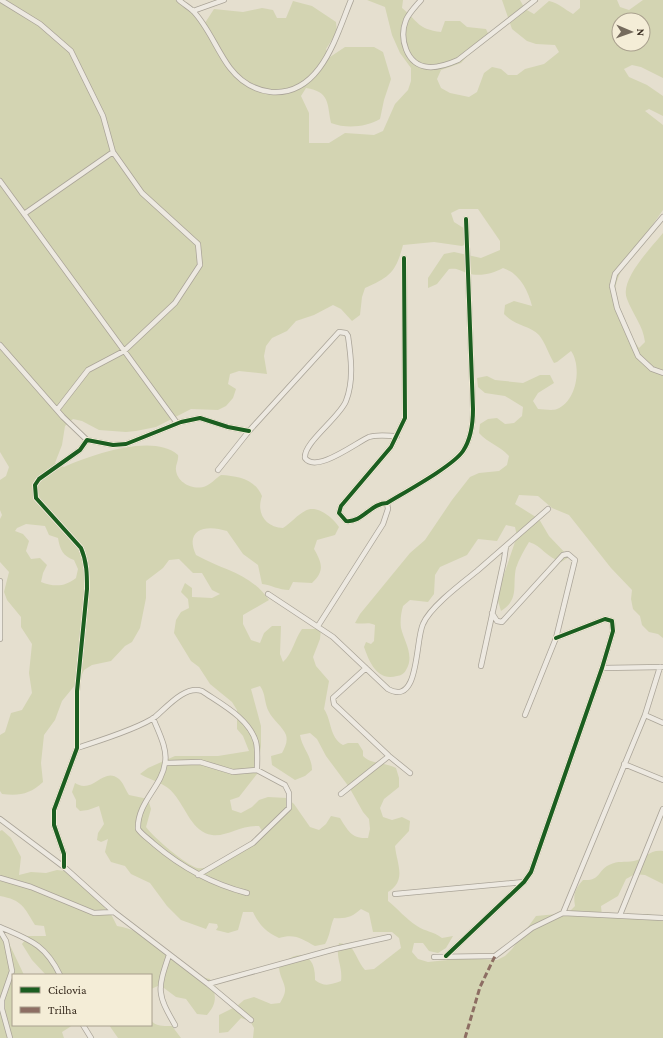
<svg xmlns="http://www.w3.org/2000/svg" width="663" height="1038" viewBox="0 0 663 1038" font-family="'Crimson Pro',serif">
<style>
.green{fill:#d3d4b2;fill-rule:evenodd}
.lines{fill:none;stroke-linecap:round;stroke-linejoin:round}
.minor-casing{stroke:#aaa498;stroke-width:6}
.minor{stroke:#ede9e1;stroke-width:4.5}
.quiet{stroke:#8d6e63;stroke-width:3;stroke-dasharray:6 3;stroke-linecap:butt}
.cycleway-casing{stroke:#f4edd7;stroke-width:6}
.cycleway{stroke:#1b5e20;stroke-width:4}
</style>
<rect width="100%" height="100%" fill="#e5dfcf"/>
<path class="green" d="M0,0H182L203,26L214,9L243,12L262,8L273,10L277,18H286L293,1L312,6L336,22L337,32L326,49L330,57L345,47H374L383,52L391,79L384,100L380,119C366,127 347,129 331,123C327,103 330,92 306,88L301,96L309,113V143H329L345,133L374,135L383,131L395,104L408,90L411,81V68L400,53L392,35L385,7L367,0H403L402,8C419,22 417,29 441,32L445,21H460L467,27L486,29L490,38L468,55L461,63L441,70L437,79L441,88L450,93L469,97L477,92L484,73L492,67L501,69L508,75H517L525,69L544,64L559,52L555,45L536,44L527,41L512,29L502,0H520L525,9L534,14L549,1C559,3 564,9 573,14L580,8V0H617L620,7L629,10L643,0H663V78L641,67L632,65L624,69L629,77L647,85L663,96V116L649,109L645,111L663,125V210L624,265C620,273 614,285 615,295C617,310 630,336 639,348L645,342C643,325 633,315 627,299C619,280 651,248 663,233V638L658,634L649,632L642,625L640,616L633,609L631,599L632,590L611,568L569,515L552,508L538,496L519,495L515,504L539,519L549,536L569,557L561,562C546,557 542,546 529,542C524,550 519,559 516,568C512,586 520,599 501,611L498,601V592L517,536L515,527L506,525L497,541L478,539L467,555L440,567L435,575L434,594L428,602L410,600L403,606C401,613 400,621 401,628C404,641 415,656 406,670C405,673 400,676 397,676C377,682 369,661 364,647L366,642L371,644L374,641L375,625C368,621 362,625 355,623L360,614L410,553L425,540L452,500L470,477L479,473L499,471L507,465L509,456C500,446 488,443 479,433L480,424L488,419L497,418L505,424L514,423L522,416L523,407L505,396L485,393L478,387L477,378L487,376L495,380L523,383L540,375H550L554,383L538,393L533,401L538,409C544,409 552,411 557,409C577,401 582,366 571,351L557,362L554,363C549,355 545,342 539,335C529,325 515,326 504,314L505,305L514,301L532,306C528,290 519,273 503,268C492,274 479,277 467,273C458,270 458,268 449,269L437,284L428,288V278L444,254L454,252L481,258L500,250V241L478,209H459L451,213L454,222L470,232V242L462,246L434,242L403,245C396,272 390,277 365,288L362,297L360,315L352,321L341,309L333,305L314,315L296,321L287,331L272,338L266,346L264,356L267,374L239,371L230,374L228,384L236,389L233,398L226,406L218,410L191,409L156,427L136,431L126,432L99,430L82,421L73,419L65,426L62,445L55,463L64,467C92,455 153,433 178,455C179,460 175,466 176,470C177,483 194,491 206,486C211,484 216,478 221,475C238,476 255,479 262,496C256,513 265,527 283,528C291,523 297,515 305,511C317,504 333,518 339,527L335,535L317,540L314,549C322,563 325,571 312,583L293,582L289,590C279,590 271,585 262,584L258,565L243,554L227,531C206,524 184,529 196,555C224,571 249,572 269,600L243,615V624L251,640L260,643L264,633L272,626H281L280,654L283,662C293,653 294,640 302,629H321L320,639L313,657L316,666L329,681L324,709C332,721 329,737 343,745L348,743H358L363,751V756C372,765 385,762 396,768L399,778V787L384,799L380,808L383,817L392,820L402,817L410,821L409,831L395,846C397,865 407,880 388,892V901C398,909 406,919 417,926C426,932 433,931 442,938L453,936L446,948L438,953L429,951L423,943H414L412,952L418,959L428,962L467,958L497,960L505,956L512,949L536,916L568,913L575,906C573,894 575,889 583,880C601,881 597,871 609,865C619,860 624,863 634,861C645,859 650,849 663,851V884L645,875L635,874L626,879L618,896L601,906L602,916L648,914L663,918V1038H253L254,1028L250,1021L241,1018L228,1032L219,1033V1015L237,1006L244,1000L254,997L271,1004L280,1003C291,986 281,984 279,968C295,948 316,951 315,980C324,987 330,985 341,981C343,966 335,958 339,943L349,945C356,952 358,962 365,970L374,969L401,948L399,938L392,932H373L369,913L361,909C352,917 346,919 334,918C330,927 330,936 325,944L315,946C302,939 295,933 279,938C266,932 259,925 253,912H243L238,930L228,933L216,930L218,927L217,924L209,923L206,929L181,920L167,906L150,883L131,874L125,866L111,862L105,852L108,839L101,842L97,840L98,833L104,824L99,806L88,810L80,811L76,807V800L72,792L75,783C77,784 81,786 84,786C97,786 106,768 119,779C123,782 126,791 129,795L148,799L151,809L146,827C154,838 185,864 197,868C204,869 209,867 215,864L264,834L259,826C240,825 227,837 212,835C192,832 186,808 174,794C166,783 152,781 140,774L148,768L175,756H218L249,751L243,736L237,729V710L232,702L210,684L199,667L191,661L174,633L176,620L181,612L189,608L188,599L181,592L185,583L192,588V597L212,598L220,594L212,590L202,573H193L179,559L169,560L163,568L146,581V598L140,628L132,642L125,646L111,661L92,665L84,670L80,679L62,701L55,720L44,735L41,763L43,782C30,794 20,796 2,794L0,791V735L5,732L11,713L22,710L32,693L29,673L32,644L21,627V617L7,600L4,592L9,572L0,562V519L2,515L0,510V480L6,476L9,467L0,452ZM619,20H643V44H619ZM26,524L45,526L49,535L58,538C60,550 63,556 74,560L78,569L76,578C65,587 54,587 41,582L43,573L47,565L40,558L31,559L26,551L29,541L23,534L15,531L17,528ZM260,686C266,694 264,703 269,712C273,720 283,727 286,735C288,742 285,747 282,753L271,756L272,765L295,780L305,776L312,770C312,756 302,748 300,735L310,733L317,739L326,756L349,787L363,812L369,819L370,829L368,838C352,839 348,831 340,818L331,816L326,824L319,830L310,827L294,804L287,798L268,797L259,800L252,807L241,813L232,810L230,800L239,797L257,774L261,746V726L251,689Z
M2,830L11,838L21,857L19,875L31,872L46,873L57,870L65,871L96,898L112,916L117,926C146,930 168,955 191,970C198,974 203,978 210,979C216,994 218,1003 207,1015L197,1014L186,999L176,997L160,985L151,989V975H46L32,960L22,944L28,936H46L44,926L35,925C24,907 22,900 0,896V831Z
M0,928L6,937L24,975H13V1025H73L62,1032L64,1038H0Z
M151,1020C155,1027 165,1026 172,1026L181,1038H118L109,1025H151Z"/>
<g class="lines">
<defs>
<path id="minor" d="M1,0L40,24L71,51L103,116L113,152L24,214
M179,0C183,4 189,7 193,11C208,26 217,51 230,68C240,81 254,90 271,92C321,96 336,36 351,0
M421,0C416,6 409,13 406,20C399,38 406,65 428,67C439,68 449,64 458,60L535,0
M193,11L224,0
M0,181L177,423
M663,217L615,274L612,286L617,308L638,356L652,369L663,373
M404,258L405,418L391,447L341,506L339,513L346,521C362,523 371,503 387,503C405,492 453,466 463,451C471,439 473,424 473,409L466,219
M0,345L63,417L87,440
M57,410L88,370L124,351L175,303L200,265L198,244L142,193L113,152
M218,470L249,431L339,332L346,333L348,336C351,357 354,381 346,401C340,417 303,443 305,458C316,474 357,442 369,437C378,434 388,436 397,436
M0,581V639
M268,594L333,637L388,689C420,707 415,640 423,624C430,607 462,583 477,571C501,550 524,530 548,509
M492,613L497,621L502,622L563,555L568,554L575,560L556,638L525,715
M318,626L383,524L388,509L387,503
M481,666L504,560L506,546
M366,668L333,698L334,704L389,756L410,773
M602,668L663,667
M645,715L663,723
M153,718C158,731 168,749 165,763C162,787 137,802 138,829C142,835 149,839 154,844C181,867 212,884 247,893
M77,748C98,741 138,729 155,717C167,707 185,685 202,691C221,704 249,718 256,742C258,750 257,761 257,770
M166,763L200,762L233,772L257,770L285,785L289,793V808L253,843L198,875
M624,764L663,780
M341,794L389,756
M0,819L64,867L114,912L208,984L251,1020
M64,867V854L54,825V810L77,748V691L87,589C87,575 87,562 81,548L36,498L35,485L39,479L80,450L87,440L113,445L126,444L181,422L200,418L228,427L249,431
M0,878L31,887L94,913L114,912
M395,894L524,882
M563,913L663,918
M620,915L663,809
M0,927C30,940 45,944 60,975
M0,931L6,941L12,971L2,1000V1009L10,1038
M169,955C157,990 157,994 175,1025
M446,956L524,882L531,872L602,668L613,631L612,621L605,619L556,638
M434,957L495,956L532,928L563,913L645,715L660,667
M208,984L335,949L389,937
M83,1025L91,1038"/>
</defs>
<use href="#minor" class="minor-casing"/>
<use href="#minor" class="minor"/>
<path class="quiet" d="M465,1038L480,987L495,956"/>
<defs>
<path id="cycleway" d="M404,258L405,418L391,447L341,506L339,513L346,521C362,523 371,503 387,503C405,492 453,466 463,451C471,439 473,424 473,409L466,219
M64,867V854L54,825V810L77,748V691L87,589C87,575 87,562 81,548L36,498L35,485L39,479L80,450L87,440L113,445L126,444L181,422L200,418L228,427L249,431
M446,956L524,882L531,872L602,668L613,631L612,621L605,619L556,638"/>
</defs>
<use href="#cycleway" class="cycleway-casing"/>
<use href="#cycleway" class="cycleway"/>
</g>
<rect x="12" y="974" width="140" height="52" fill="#f4edd7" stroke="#a9a08e"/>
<rect x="20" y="987" width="20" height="6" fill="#1b5e20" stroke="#a9a08e"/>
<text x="48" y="994" font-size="12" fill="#392d20">Ciclovia</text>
<rect x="20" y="1007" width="20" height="6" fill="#8d6e63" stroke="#a9a08e"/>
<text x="48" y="1014" font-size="12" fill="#392d20">Trilha</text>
<g transform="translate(631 32) rotate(92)"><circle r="19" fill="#f4edd7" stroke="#a9a08e"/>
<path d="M0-3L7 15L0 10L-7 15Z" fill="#756b5d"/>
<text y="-6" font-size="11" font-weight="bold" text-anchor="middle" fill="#392d20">N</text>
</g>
</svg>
